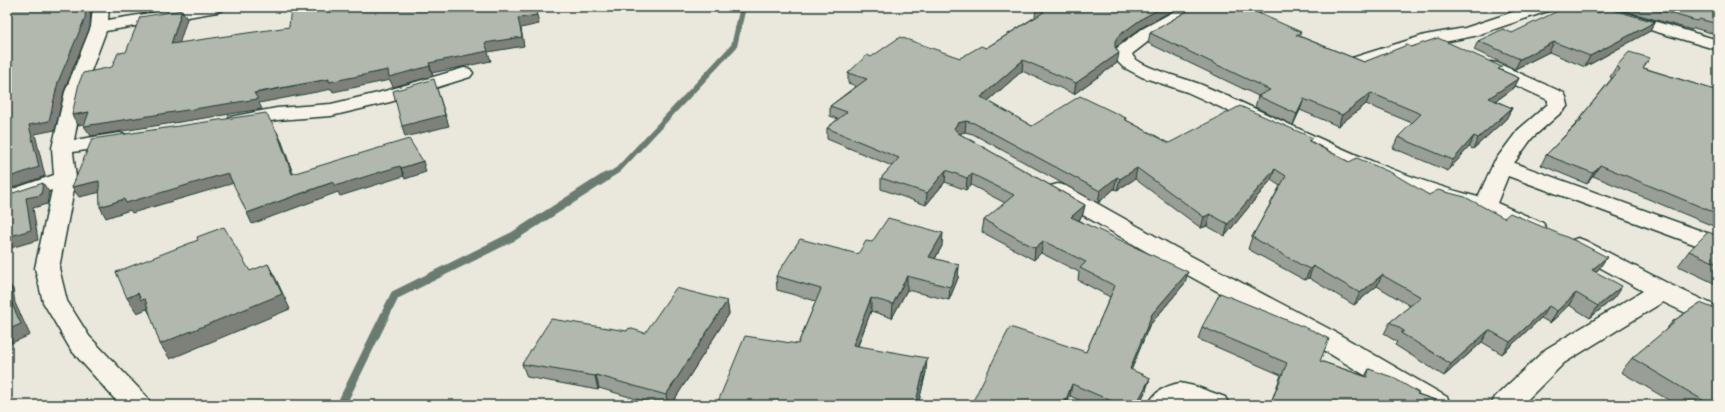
<svg xmlns="http://www.w3.org/2000/svg" width="1725" height="412" viewBox="0 0 1725 412" font-family="Sriracha,sans-serif">
<style>
.lines{fill:none;stroke-linecap:round;stroke-linejoin:round}
.stream-far1{stroke:#6a7c72;stroke-width:6}
.stream{stroke:#6a7c72;stroke-width:9}
.minor-casing{stroke:#1f3d34;stroke-width:3}
.minor{fill:#f7f3e8;fill-rule:evenodd}
.wall{fill:#999e96;stroke:#1f3d34}
.shaded-wall{fill:#7d817a;stroke:#1f3d34}
.building{fill:#b2b8ae;stroke:#1f3d34}
</style>
<rect width="100%" height="100%" fill="#eae8dd"/>
<filter id="ink" filterUnits="userSpaceOnUse"><feTurbulence type="fractalNoise" baseFrequency=".025" numOctaves="2"/><feDisplacementMap in="SourceGraphic" scale="8" xChannelSelector="R" yChannelSelector="G"/><feConvolveMatrix kernelMatrix="1 2 1 2 8 2 1 2 1" color-interpolation-filters="sRGB"/></filter>
<g filter="url(#ink)">
<g class="lines">
<path class="stream-far1" d="M605,178L618,170L734,46L743,7"/>
<path class="stream" d="M341,405L395,295L514,236L606,177"/>
<defs>
<path id="minor" d="M93,7H109L108,20L188,7H225L223,10L217,12L106,31L83,92L74,140L120,133L127,135L130,139L127,143L120,145L73,152L76,178L59,268L67,301L89,336L147,397L151,405H120L71,350L43,302L35,268L52,190L7,205V191L54,175L52,148L65,92L91,27Z
M1182,7H1202L1200,10L1154,37L1132,54C1135,67 1189,79 1202,85C1293,124 1381,173 1478,197L1494,162L1518,130L1548,104V100L1485,71L1482,67L1485,63L1491,62L1497,63L1564,93L1566,97L1568,105L1565,109L1532,138L1514,163L1718,237V253L1508,176L1497,203L1543,223L1546,228L1543,233L1535,235L1527,233L1477,211L1430,199L1382,181L1187,92L1142,77L1123,67L1117,61L1114,57V52L1117,48L1142,29Z
M1528,7H1553L1551,10L1474,36L1434,44L1364,66L1358,67L1352,66L1349,62L1352,58L1425,35L1465,28Z
M1572,7H1606L1718,40V50L1603,16L1574,10Z
M464,68L470,69L473,73L470,77L390,102L331,116L277,120L237,127L230,125L227,121L230,117L277,108L331,104L378,93Z
M1058,184L1066,186L1189,255L1335,332L1447,397L1451,405H1414L1317,346L1173,267L1050,196L1047,191L1050,186Z
M1578,238L1586,241L1671,285L1718,307V327L1709,324L1663,302L1564,363L1522,405H1491L1495,397L1546,349L1643,291L1570,251L1566,246L1570,241Z
M1180,383L1194,386L1225,397L1229,405H1148C1155,391 1165,386 1180,383Z"/>
</defs>
<use href="#minor" class="minor-casing"/>
<use href="#minor" class="minor"/>
</g>
<path class="wall" d="M1039,7H1179L1141,28L1116,47L1115,48L1117,63L1074,94L1022,71L988,101L1032,126L1126,118V120L1169,143L1312,142L1349,162L1429,195L1599,269L1596,272L1614,298L1590,318L1569,305L1550,323L1541,318L1502,354L1482,342L1444,376L1395,345L1397,342L1384,334L1390,322L1410,306L1377,286L1354,305L1309,278L1305,280L1299,277L1248,249L1252,237L1280,186L1271,180L1225,236L1207,226L1201,228L1135,179L1117,190L1114,189L1098,203L973,134L965,132L958,133L1085,205L1082,217L1079,220L1185,283L1149,326L1131,370L1150,378L1146,390L1139,405H1090L1070,396L1066,405H972V403L1086,352L1110,297L1078,280L1079,272L1041,253L1034,260L982,232L984,220L1005,203L971,185L966,190L945,182L926,205L881,189V178L892,166L827,139V128L838,119L830,116V106L856,86L848,83V73L871,57L960,58L986,48L1035,17L1036,8Z
M1194,7H1273L1259,13L1299,36L1364,62L1411,47L1501,70L1519,78L1514,88L1496,101L1512,108L1506,119L1473,149L1469,147L1448,171L1393,148L1398,137L1412,123L1366,104L1338,126L1300,110L1293,125L1255,107L1258,96L1148,43L1150,33Z
M1615,7H1718V35L1694,28L1692,30L1614,8Z
M1599,13L1655,22L1650,31L1585,67L1549,52L1515,69L1474,50L1478,41Z
M1616,67L1644,68L1718,91V228L1593,176L1587,184L1541,165L1546,155L1576,124L1580,118L1612,78L1610,77Z
M1718,236V285L1678,266L1689,251Z
M872,242L942,246L935,259L959,265L958,278L949,300L907,290L892,318L871,311L858,346L926,372L918,405H717L798,344L816,301L777,290L776,276L858,254Z
M727,301L729,314L671,405H657L599,388L598,390L527,377L522,364L627,331L645,333Z
M1700,303L1718,405H1677L1621,372L1632,358L1665,331L1672,322Z
M1202,327L1320,361L1365,376L1369,369L1418,394L1450,405H1270L1281,375L1198,339Z"/>
<path class="shaded-wall" d="M86,7H91L90,27L64,91L55,130L35,134L45,176L7,190V178L29,125L58,82Z
M144,7H181L150,12L149,10H146Z
M1163,7H1179L1141,28L1116,47L1113,51L1115,41L1118,36L1143,18Z
M1253,7H1273L1247,19L1249,9Z
M182,10L187,19L176,54L171,44Z
M537,15L539,24L521,28L524,46L488,52L491,61L432,73L429,63L485,43L518,18Z
M1655,22L1650,31L1585,67L1590,56Z
M1301,32L1297,43L1296,35Z
M1554,42L1549,52L1515,69L1520,59Z
M1119,53L1117,63L1074,94L1076,83Z
M1023,60L1022,71L980,108L981,97Z
M430,66L433,76L393,87L390,80L333,92L332,89L259,103L262,109L91,136L84,126L329,79L388,70Z
M1519,78L1514,88L1484,109L1489,98Z
M437,89L449,126L405,137L402,126Z
M1371,93L1366,104L1338,126L1342,115Z
M1304,99L1300,110L1293,125L1297,114Z
M1512,108L1506,119L1473,149L1478,138Z
M89,112L95,122L78,125L72,115Z
M966,121L965,132L958,134L954,128L958,123Z
M277,132L282,142L297,185L292,174Z
M1474,136L1469,147L1448,171L1453,160Z
M423,161L426,172L405,179L401,168Z
M1600,165L1593,176L1587,184L1593,173Z
M400,166L404,176L340,196L338,192L252,224L247,213L333,182Z
M1137,168L1135,179L1117,190L1120,179Z
M1275,169L1271,180L1225,236L1228,224Z
M946,170L945,182L926,205L927,193Z
M228,173L234,183L132,213L130,210L106,218L100,207L124,199Z
M972,174L971,185L966,190L967,178Z
M1117,177L1114,189L1098,203L1100,191Z
M99,181L106,191L79,197L72,187Z
M43,183L49,192L47,204L33,208L38,240L7,249V237L26,198Z
M1085,205L1082,217L1069,228L1071,217Z
M1210,214L1207,226L1201,228L1204,217Z
M943,233L942,246L928,271L929,257Z
M1043,241L1041,253L1034,260L1035,248Z
M1607,257L1599,269L1584,282L1592,270Z
M268,264L276,279L290,309L170,359L160,344Z
M959,265L958,278L949,300L950,287Z
M1313,266L1309,278L1305,280L1310,269Z
M1188,272L1185,283L1149,326L1127,381L1130,369L1152,314Z
M1382,275L1377,286L1354,305L1360,293Z
M907,276V290L892,318L893,304Z
M7,282L13,289L15,303L30,335L7,345Z
M1622,286L1614,298L1590,318L1598,306Z
M138,293L145,299L151,316L147,309L137,313L127,298Z
M1576,293L1569,305L1550,323L1557,311Z
M871,298V311L853,358V345Z
M727,301L729,314L671,405H668L666,395Z
M1549,306L1541,318L1502,354L1510,342Z
M1489,330L1482,342L1444,376L1451,364Z
M927,358L926,372L918,405H915Z
M596,375L599,388L598,390L595,376Z
M1150,378L1146,390L1139,405H1136Z
M1072,384L1070,396L1066,405H1064Z"/>
<path class="building" d="M7,7H86L85,18L58,82L49,121L29,125L39,167L7,178V93L12,83L7,69V44L8,42H7Z
M291,7H534L537,15L518,18L522,37L485,43L488,51L429,63L430,66L389,77L388,70L329,82V79L254,93L258,99L84,126L89,112L72,115L79,83L83,73L112,67L118,53L126,52L140,17L182,10L171,44L289,27Z
M1039,7H1163L1143,18L1118,36L1115,41V47L1119,53L1076,83L1023,60L981,97L1032,126L1080,96L1126,118L1124,119L1169,143L1240,106L1313,138L1309,141L1349,162L1357,158L1392,173L1429,195L1438,190L1465,197L1504,218L1510,213L1578,242L1607,257L1592,270L1622,286L1598,306L1576,293L1557,311L1549,306L1510,342L1489,330L1451,364L1401,333L1404,331L1390,322L1421,297L1382,275L1360,293L1313,266L1310,269L1303,266L1252,237L1286,176L1275,169L1228,224L1210,214L1204,217L1137,168L1120,179L1117,177L1100,191L974,123L966,121L958,123L954,128L958,133L1085,205L1071,217L1188,272L1152,314L1130,369L1150,378L1136,405H1121L1072,384L1064,405H979L972,403L1010,327L1086,352L1115,286L1080,268L1086,262L1043,241L1035,248L984,220L1014,195L972,174L967,178L946,170L927,193L881,178L899,158L827,128L847,112L830,106L867,79L848,73L867,55L871,57L900,37L960,58L981,46L986,48L1044,12L1036,8Z
M1194,7H1253L1249,9L1301,32L1296,35L1364,62L1407,45L1411,47L1438,38L1502,67L1498,69L1519,78L1489,98L1512,108L1478,138L1474,136L1453,160L1398,137L1421,114L1371,93L1342,115L1304,99L1297,114L1258,96L1270,90L1150,33Z
M1566,7H1583L1599,13L1606,8L1655,22L1590,56L1554,42L1520,59L1478,41L1503,29L1512,33Z
M1648,7H1718V24L1699,19L1697,21Z
M1629,52L1650,58L1643,68L1718,91V214L1600,165L1593,173L1546,155L1582,119L1580,118L1620,69L1616,67Z
M434,79L445,115L402,126L393,91Z
M266,113L277,132L292,174L409,139L423,161L401,168L400,166L335,186L333,182L247,213L228,173L126,203L124,199L100,207L99,181L72,187L92,139Z
M43,183L41,195L26,198L31,230L7,237V195Z
M888,218L943,233L929,257L959,265L950,287L907,276L893,304L871,298L853,345L927,358L915,405H721L717,404L745,336L798,344L821,289L776,276L800,239L858,254L866,241L872,242Z
M224,227L250,271L268,264L282,294L160,344L145,299L141,300L138,293L127,298L116,272L198,240L197,237Z
M1708,232L1718,236V264L1689,251Z
M676,288L727,301L666,395L596,375L595,376L522,364L551,319L627,331L629,328L645,333Z
M7,293L21,324L7,330Z
M1220,293L1314,331L1329,339L1320,361L1367,377L1369,369L1392,377L1419,393L1417,394L1450,405H1270L1287,363L1202,327Z
M1700,303L1718,310V405H1711L1632,358L1674,323L1672,322Z"/>
</g>
<rect width="1725" height="412" fill="none" stroke="#f7f3e8" stroke-width="24"/>
<rect x="12" y="12" width="1701" height="388" fill="none" stroke="#1f3d34" stroke-width="1.5" filter="url(#ink)"/>
</svg>
